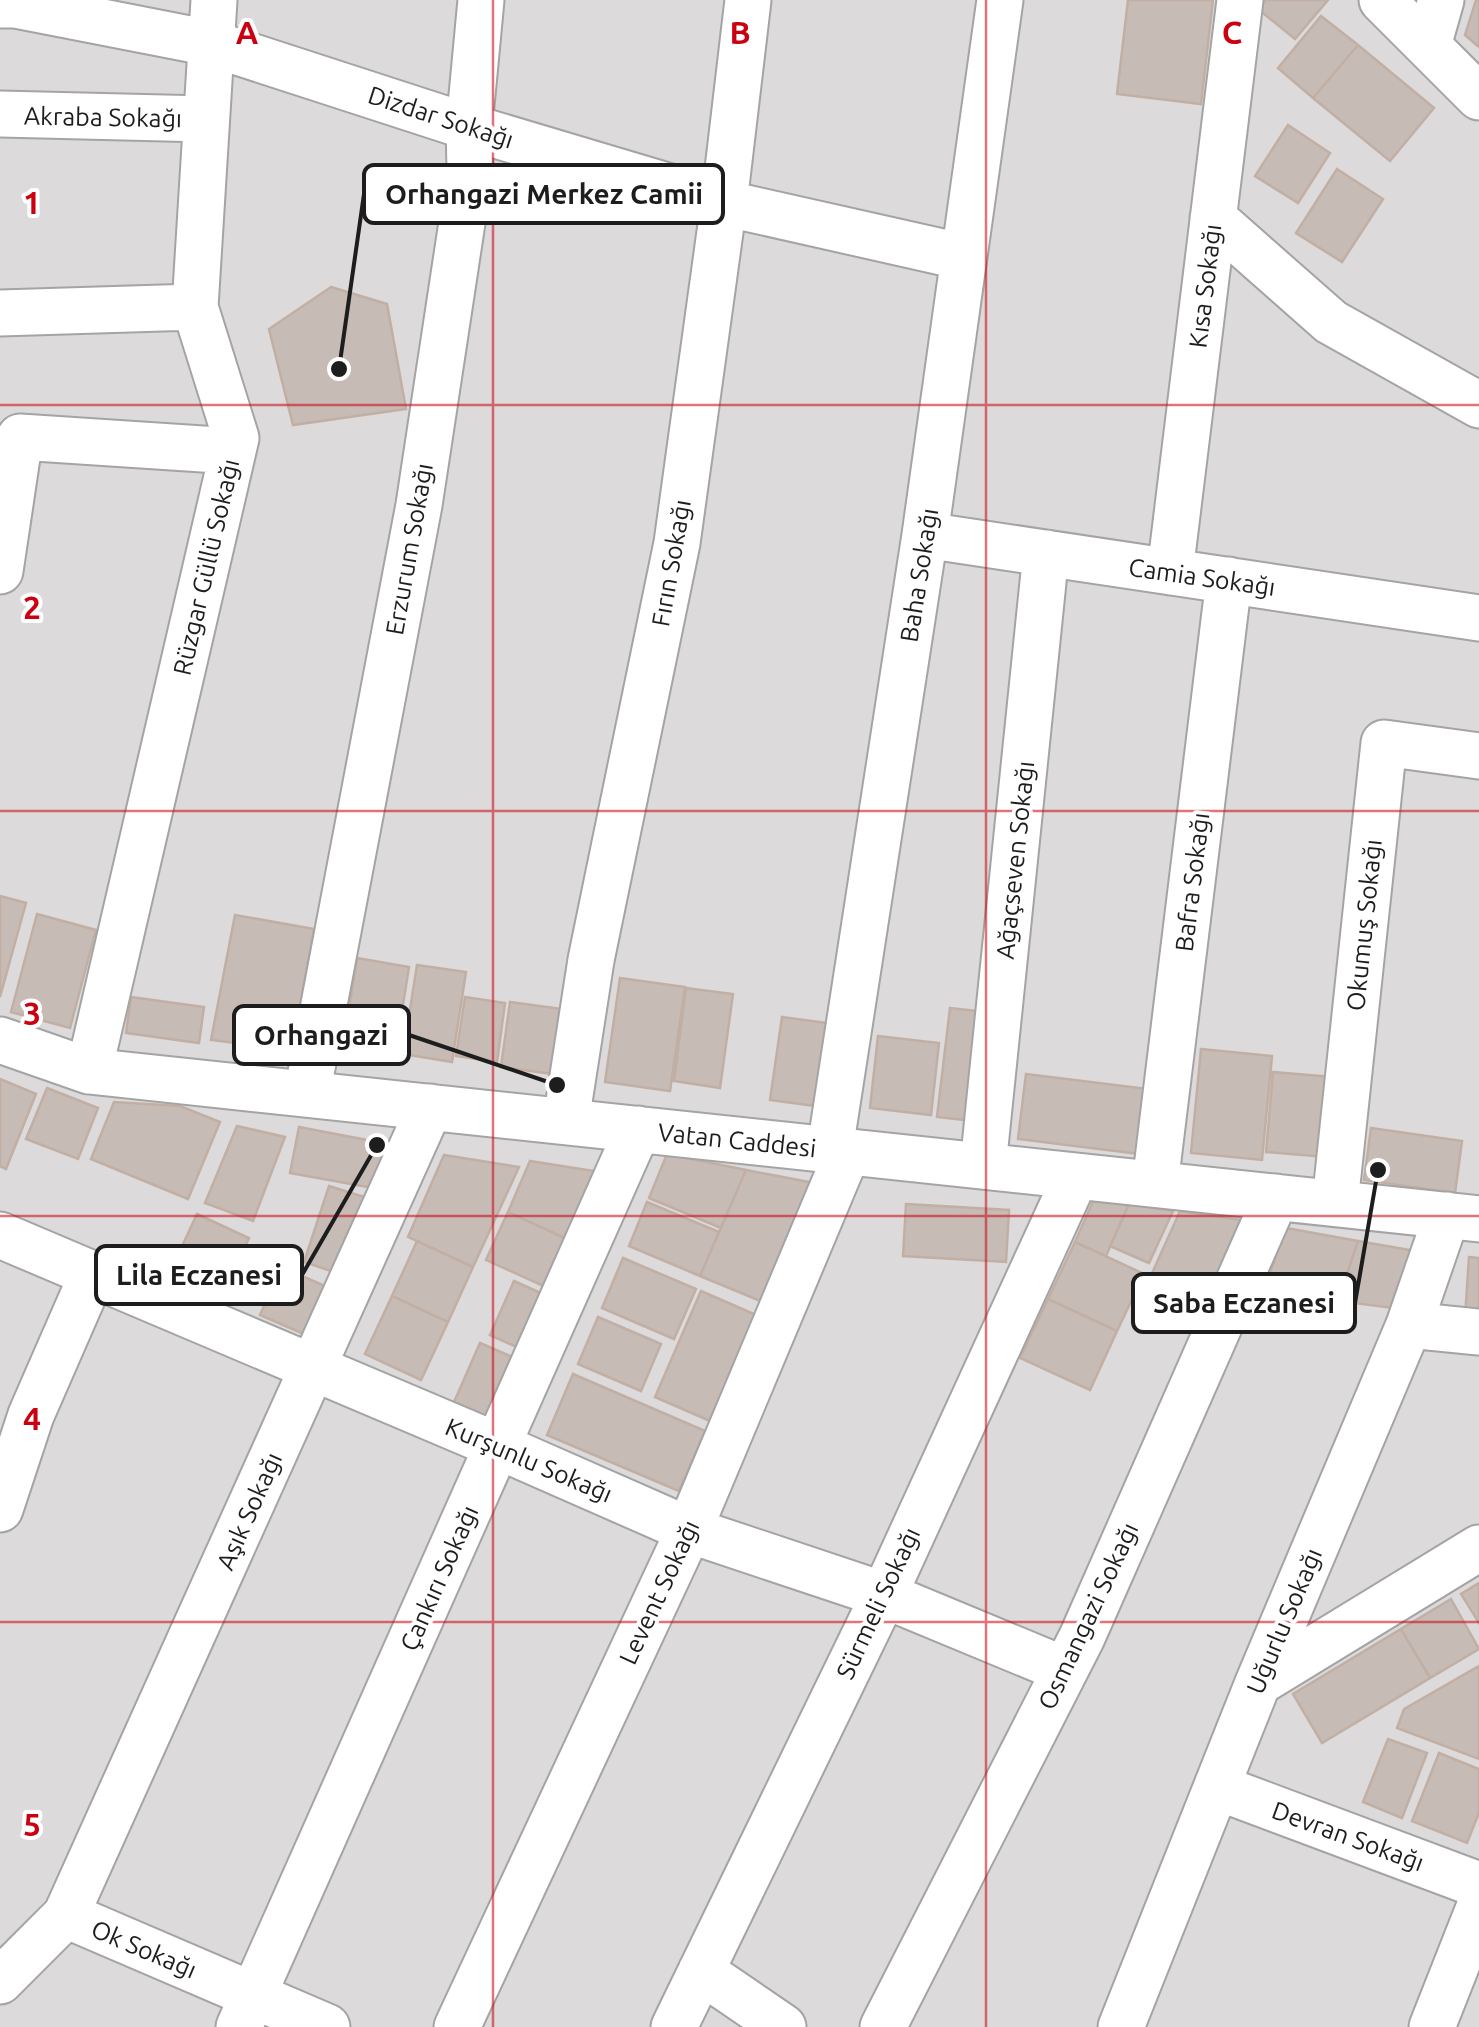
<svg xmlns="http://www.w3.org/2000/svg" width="1479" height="2027" viewBox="0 0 1479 2027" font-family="Ubuntu,sans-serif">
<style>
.residential{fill:#dcdada}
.building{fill:#c7bbb6;stroke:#c2afa4;stroke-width:2.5}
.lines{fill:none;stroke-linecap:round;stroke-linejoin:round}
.minor-casing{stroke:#a4a4a4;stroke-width:49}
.minor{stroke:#fff;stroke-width:45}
.grid{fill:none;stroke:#cb0011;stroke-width:2.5;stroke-opacity:0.55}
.labels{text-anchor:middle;stroke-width:8;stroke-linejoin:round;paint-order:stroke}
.street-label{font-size:25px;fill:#1d1d1d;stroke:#fff}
.grid-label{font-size:32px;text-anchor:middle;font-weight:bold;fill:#cb0011;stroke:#fff;stroke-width:8;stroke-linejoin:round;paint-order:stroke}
.leader{fill:none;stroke:#1d1d1d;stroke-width:4}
.callout-dot{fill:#1d1d1d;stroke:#fff;stroke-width:4}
.callout{fill:#fff;stroke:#1d1d1d;stroke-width:4}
.callout-label{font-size:28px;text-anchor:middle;font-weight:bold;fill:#1d1d1d}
</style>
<rect width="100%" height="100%" fill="#efeae3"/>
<path class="residential" d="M0,0H1479V2027H0Z"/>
<path class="building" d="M1128,0H1213L1201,104L1117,94Z
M1266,0H1328L1295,39L1258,9Z
M1476,0H1479V47L1465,35Z
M1321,16L1358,45L1313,98L1278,68Z
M1358,45L1434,108L1390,161L1313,98Z
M1288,125L1330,153L1298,203L1255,176Z
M1337,169L1383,199L1342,262L1296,233Z
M331,287L387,304L406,409L293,425L269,329Z
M0,896L26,903L0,997Z
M37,914L96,930L70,1028L11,1012Z
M235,915L314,929L292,1050L211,1040Z
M357,958L409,967L395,1055L343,1046Z
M417,965L466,972L452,1062L403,1054Z
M620,978L685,987L670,1091L605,1082Z
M686,988L733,994L720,1088L674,1081Z
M131,997L204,1007L199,1043L126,1033Z
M465,997L505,1003L497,1062L456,1056Z
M510,1002L562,1009L553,1074L501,1067Z
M950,1008L986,1012L974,1121L937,1117Z
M782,1017L842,1025L830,1108L770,1100Z
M878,1036L939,1043L931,1115L870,1108Z
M1201,1049L1272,1056L1262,1160L1191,1153Z
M1273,1072L1332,1077L1325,1157L1266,1152Z
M1026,1074L1148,1089L1140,1154L1018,1139Z
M0,1079L36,1094L6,1169L0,1166Z
M47,1088L98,1108L78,1159L26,1139Z
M114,1102L180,1106L220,1122L188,1199L91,1159Z
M237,1126L285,1137L253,1221L205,1203Z
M299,1127L388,1144L379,1189L290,1173Z
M1371,1128L1462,1141L1455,1193L1364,1180Z
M667,1154L746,1170L721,1228L649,1198Z
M444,1155L519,1167L473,1267L408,1237Z
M530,1161L600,1172L569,1240L508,1212Z
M746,1170L814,1183L763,1302L700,1276Z
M329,1186L371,1199L346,1276L304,1262Z
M1094,1199L1129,1204L1106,1256L1075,1242Z
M647,1202L719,1232L700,1276L629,1246Z
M906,1204L1009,1210L1006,1262L903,1256Z
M1129,1204L1173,1211L1149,1263L1110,1246Z
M1180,1211L1241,1220L1191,1333L1136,1309Z
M508,1212L569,1240L548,1288L486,1260Z
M197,1214L249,1238L230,1279L178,1255Z
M1286,1228L1358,1241L1338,1301L1269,1276Z
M417,1241L473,1267L448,1322L392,1296Z
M1358,1241L1421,1252L1401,1309L1338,1301Z
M1075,1242L1144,1274L1117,1331L1048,1299Z
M1469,1257L1479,1258V1319L1465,1318Z
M623,1258L696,1289L674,1339L602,1308Z
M281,1267L332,1289L311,1337L260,1315Z
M514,1281L545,1295L521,1349L490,1335Z
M701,1291L756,1315L710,1421L655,1397Z
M392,1296L448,1322L421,1380L365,1354Z
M1048,1299L1117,1331L1090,1390L1020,1358Z
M598,1317L661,1344L641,1391L578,1364Z
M480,1343L517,1359L490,1418L454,1402Z
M573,1374L705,1431L679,1491L547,1435Z
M1479,1583V1623L1461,1594Z
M1451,1599L1479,1649L1430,1678L1401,1629Z
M1401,1629L1430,1678L1322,1743L1293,1694Z
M1479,1666V1759L1397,1728L1404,1709Z
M1388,1739L1427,1753L1402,1818L1363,1802Z
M1439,1753L1479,1769V1813L1467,1843L1412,1821Z"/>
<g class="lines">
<defs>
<path id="minor" d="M1382,0L1479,97
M0,5H15L210,43L469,127L724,203L964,257
M1428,46L1441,0
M0,114L206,119
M1213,218L1331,322L1479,405
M0,313L195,307
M925,535L1479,618
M0,571L20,437L233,451
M1170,572L1240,0
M0,1040L89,1071L1479,1219
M89,1071L236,438L195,307L214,0
M307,1094L419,505L470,170L469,127L481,0
M566,1121L591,960L677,543L724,203L748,0
M830,1149L925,535L1000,0
M983,1166L1046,553
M1155,1184L1229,580
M1335,1203L1384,743L1479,756
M0,1235L498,1446L689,1530L884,1595L1065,1670
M1409,1325L1479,1332
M0,1509L31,1415L93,1273
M1258,1683L1479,1548
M1217,1787L1479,1885
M66,1915L327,2027
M701,1971L783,2027
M0,1981L66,1915L430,1107
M239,2027L638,1129
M457,2027L689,1530L848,1151
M674,2027L884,1595L1076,1176
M883,2027L1082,1637L1276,1197
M1121,2027L1258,1683L1409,1325L1447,1215
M1432,2027L1479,1908"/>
</defs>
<use href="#minor" class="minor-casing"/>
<use href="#minor" class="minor"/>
</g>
<path class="grid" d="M493,0V2027M986,0V2027M0,405H1479M0,811H1479M0,1216H1479M0,1622H1479"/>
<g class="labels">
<g class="street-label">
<text transform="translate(103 117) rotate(1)" y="9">Akraba Sokağı</text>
<text transform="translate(441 117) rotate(18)" y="9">Dizdar Sokağı</text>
<text transform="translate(1205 286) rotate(-83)" y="9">Kısa Sokağı</text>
<text transform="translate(409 549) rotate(-80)" y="9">Erzurum Sokağı</text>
<text transform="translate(671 563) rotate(-80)" y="9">Fırın Sokağı</text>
<text transform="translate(206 567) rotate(-77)" y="9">Rüzgar Güllü Sokağı</text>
<text transform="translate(919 575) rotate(-81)" y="9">Baha Sokağı</text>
<text transform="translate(1202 577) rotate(8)" y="9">Camia Sokağı</text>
<text transform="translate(1015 860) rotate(-84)" y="9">Ağaçseven Sokağı</text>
<text transform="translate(1192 882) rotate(-83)" y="9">Bafra Sokağı</text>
<text transform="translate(1364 925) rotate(-84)" y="9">Okumuş Sokağı</text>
<text transform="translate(737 1140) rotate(6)" y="9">Vatan Caddesi</text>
<text transform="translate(529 1460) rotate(23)" y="9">Kurşunlu Sokağı</text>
<text transform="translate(249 1511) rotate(-66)" y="9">Aşık Sokağı</text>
<text transform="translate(439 1578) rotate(-66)" y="9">Çankırı Sokağı</text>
<text transform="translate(659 1592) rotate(-65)" y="9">Levent Sokağı</text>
<text transform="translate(878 1603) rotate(-65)" y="9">Sürmeli Sokağı</text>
<text transform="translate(1088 1616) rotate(-65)" y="9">Osmangazi Sokağı</text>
<text transform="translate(1284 1621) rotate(-67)" y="9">Uğurlu Sokağı</text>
<text transform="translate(1348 1836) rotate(20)" y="9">Devran Sokağı</text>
<text transform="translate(144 1949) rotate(23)" y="9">Ok Sokağı</text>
</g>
</g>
<g class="grid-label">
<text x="247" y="44">A</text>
<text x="740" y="44">B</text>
<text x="1232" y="44">C</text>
<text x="32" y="214">1</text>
<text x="32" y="619">2</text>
<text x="32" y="1025">3</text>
<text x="32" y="1430">4</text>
<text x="32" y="1836">5</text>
</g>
<path class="leader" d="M339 369L364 194M557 1085L409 1035M377 1145L302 1275M1378 1170L1355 1303"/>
<g class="callout-dot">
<circle cx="339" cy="369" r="10"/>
<circle cx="557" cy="1085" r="10"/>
<circle cx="377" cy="1145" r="10"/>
<circle cx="1378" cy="1170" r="10"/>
</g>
<g class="callout">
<rect x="364" y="165" width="359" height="58" rx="10"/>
<rect x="234" y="1006" width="175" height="58" rx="10"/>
<rect x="96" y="1246" width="206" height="58" rx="10"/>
<rect x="1133" y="1274" width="222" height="58" rx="10"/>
</g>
<g class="callout-label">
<text x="544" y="204">Orhangazi Merkez Camii</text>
<text x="321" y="1045">Orhangazi</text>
<text x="199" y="1285">Lila Eczanesi</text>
<text x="1244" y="1313">Saba Eczanesi</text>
</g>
</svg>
